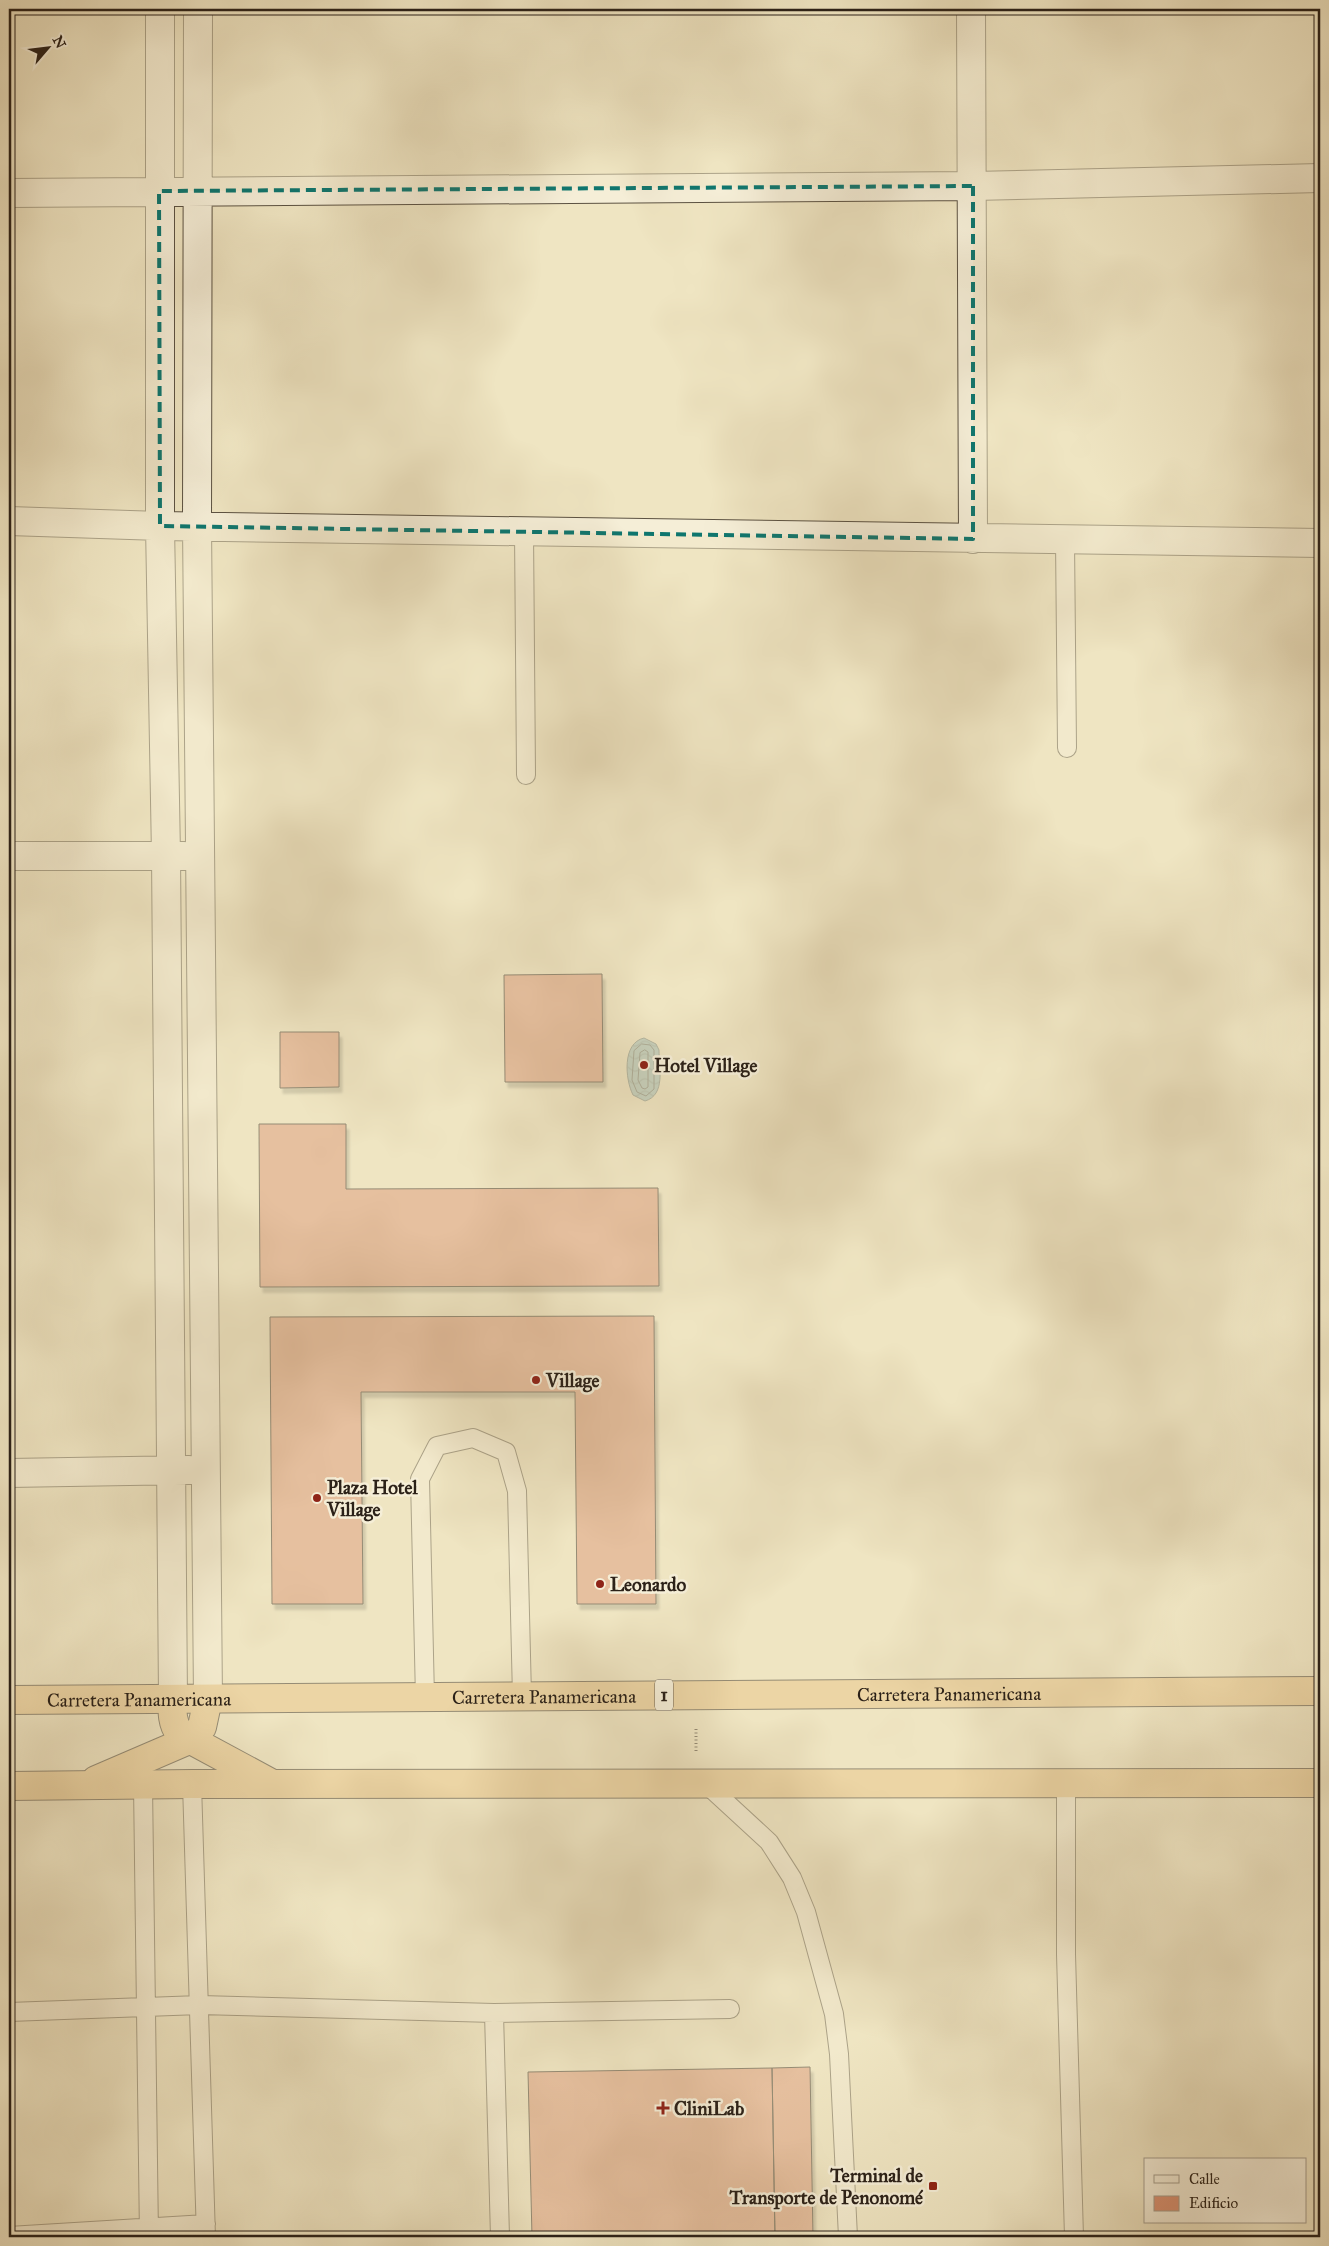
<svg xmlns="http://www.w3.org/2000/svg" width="1329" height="2246" viewBox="0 0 1329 2246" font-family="'IM FELL Great Primer',serif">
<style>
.water{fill:url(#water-waves);stroke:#6f7f79}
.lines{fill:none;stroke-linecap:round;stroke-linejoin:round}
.shore{stroke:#646f69;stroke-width:1}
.building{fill:#db9273;stroke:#2b2118;filter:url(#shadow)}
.service-casing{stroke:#5c5242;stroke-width:20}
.minor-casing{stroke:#5c5242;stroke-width:30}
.trunk-casing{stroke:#2b2118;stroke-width:30}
.path{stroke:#2b2118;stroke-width:3;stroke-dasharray:1 2.5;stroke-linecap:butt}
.service{stroke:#f5eed7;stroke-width:18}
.minor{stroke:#f5eed7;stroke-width:28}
.trunk{stroke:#e8c281;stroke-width:28}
.marked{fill:none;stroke:#0f766e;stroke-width:4;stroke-dasharray:10 6;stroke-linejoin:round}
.poi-dot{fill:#8f2418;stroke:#f5eed7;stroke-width:2}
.labels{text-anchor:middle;stroke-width:5;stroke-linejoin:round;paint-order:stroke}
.shield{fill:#f5eed7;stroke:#685e51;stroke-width:1}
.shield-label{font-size:18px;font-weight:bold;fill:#2b2118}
.poi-label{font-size:19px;font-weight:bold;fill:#2b2118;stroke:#f5eed7;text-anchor:start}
.street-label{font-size:19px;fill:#2b2118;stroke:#f5eed7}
</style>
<defs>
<pattern id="water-waves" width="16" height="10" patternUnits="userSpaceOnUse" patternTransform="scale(1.25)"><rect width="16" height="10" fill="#9cbdba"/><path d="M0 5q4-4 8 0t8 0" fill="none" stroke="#87a29f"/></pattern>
<filter id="shadow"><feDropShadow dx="3" dy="5.5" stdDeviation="1" flood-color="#0004"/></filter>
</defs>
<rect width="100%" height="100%" fill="#efe5c2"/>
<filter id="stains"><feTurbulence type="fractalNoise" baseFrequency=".004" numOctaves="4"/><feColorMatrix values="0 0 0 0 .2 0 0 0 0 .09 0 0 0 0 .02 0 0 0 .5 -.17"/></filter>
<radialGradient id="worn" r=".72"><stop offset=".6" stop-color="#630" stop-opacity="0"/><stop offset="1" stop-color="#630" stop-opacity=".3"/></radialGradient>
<path class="water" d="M644,1038L656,1044L659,1050C659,1067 666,1095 645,1101L633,1095C625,1079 622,1043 644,1038Z"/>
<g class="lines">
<path class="shore" d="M642,1044L650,1045L654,1050V1089L646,1096L637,1092L632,1080L634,1051Z
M645,1050L648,1052V1087L645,1089L642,1088L638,1080L640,1053Z"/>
</g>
<path class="building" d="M602,974L603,1082H505L504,975Z
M280,1032H339V1087L280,1088Z
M259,1124H346V1189L658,1188L659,1286L260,1287Z
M654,1316L656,1604H577L575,1392H361L363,1604H272L270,1317Z
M810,2067L813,2237H775L772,2068Z
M772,2068L775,2237H532L528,2072Z"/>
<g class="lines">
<defs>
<path id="service" d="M524,531L526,775
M1065,540L1067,748
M425,1698L420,1479L437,1446L473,1438L506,1452L517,1491L522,1696
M192,1784L206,2237
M706,1784L769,1842L792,1878L806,1912L834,2014L839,2054L848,2237
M1066,1784V1954L1074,2237
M143,1785L149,2237
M9,2012L200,2005L494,2013L730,2009
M494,2013L500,2237
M9,2236L206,2224"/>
<path id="minor" d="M160,9V526L166,855L173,1699
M198,9L197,525L208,1699
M971,9L973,539
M9,193L973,186L1320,178
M9,521L160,526L1320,543
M9,856H184
M9,1473L189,1470"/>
<g id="trunk">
<path d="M173,1699C172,1712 172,1724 180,1734L269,1782"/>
<path id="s1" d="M9,1700L1320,1691"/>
<path d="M96,1780L189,1740L202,1727L208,1699"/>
<path d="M9,1786L192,1784L1320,1783"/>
</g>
</defs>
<use href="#service" class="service-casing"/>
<use href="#minor" class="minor-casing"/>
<use href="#trunk" class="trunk-casing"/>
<path class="path" d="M696,1751V1727"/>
<use href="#service" class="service"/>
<use href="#minor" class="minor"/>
<use href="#trunk" class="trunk"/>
</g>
<path d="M0 0H1329V2246H0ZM973,186V539L160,526L159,191Z" fill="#efe5c2" fill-opacity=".55" fill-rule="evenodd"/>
<path class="marked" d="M973,186V539L160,526L159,191Z"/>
<g class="poi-dot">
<circle cx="644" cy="1065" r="5"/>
<circle cx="536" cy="1380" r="5"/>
<circle cx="317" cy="1498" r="5"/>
<circle cx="600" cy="1584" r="5"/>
<path d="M660.5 2100.5h5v5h5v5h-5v5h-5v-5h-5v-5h5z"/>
<rect x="928" y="2181" width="10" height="10" rx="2.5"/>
</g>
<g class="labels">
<rect class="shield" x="655" y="1679.5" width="18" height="31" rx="4"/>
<g class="shield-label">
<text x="664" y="1701">1</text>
</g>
<g class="poi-label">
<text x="654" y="1072">Hotel Village</text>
<text x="546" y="1387">Village</text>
<text x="327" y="1494">Plaza Hotel<tspan x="327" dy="22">Village</tspan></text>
<text x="610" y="1591">Leonardo</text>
<text x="674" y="2115">CliniLab</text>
<text x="923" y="2182" text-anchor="end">Terminal de<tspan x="923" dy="22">Transporte de Penonomé</tspan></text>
</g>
<g class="street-label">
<text dy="7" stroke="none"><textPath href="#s1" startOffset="940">Carretera Panamericana</textPath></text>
<text dy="7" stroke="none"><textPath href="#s1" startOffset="535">Carretera Panamericana</textPath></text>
<text dy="7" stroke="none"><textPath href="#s1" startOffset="130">Carretera Panamericana</textPath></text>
</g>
</g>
<rect width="1329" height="2246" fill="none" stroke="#efe5c2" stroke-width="30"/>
<rect x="10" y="10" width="1309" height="2226" fill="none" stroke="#2b2118" stroke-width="2.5"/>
<rect x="15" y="15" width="1299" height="2216" fill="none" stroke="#2b2118"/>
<rect x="1144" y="2158" width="162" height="65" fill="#f5eed7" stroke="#a49c8b"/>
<rect x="1154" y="2175" width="25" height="8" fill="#f5eed7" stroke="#a49c8b"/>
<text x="1189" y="2184" font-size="15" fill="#2b2118">Calle</text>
<rect x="1154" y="2196" width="25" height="15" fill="#db9273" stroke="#a49c8b"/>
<text x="1189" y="2208" font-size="15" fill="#2b2118">Edificio</text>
<g transform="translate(48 48) rotate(62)" stroke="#f5eed7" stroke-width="4" paint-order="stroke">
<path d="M0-4L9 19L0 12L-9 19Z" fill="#2b2118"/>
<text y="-8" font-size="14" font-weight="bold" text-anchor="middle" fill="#2b2118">N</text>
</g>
<rect width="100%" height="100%" filter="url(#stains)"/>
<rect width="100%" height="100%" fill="url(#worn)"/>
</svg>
